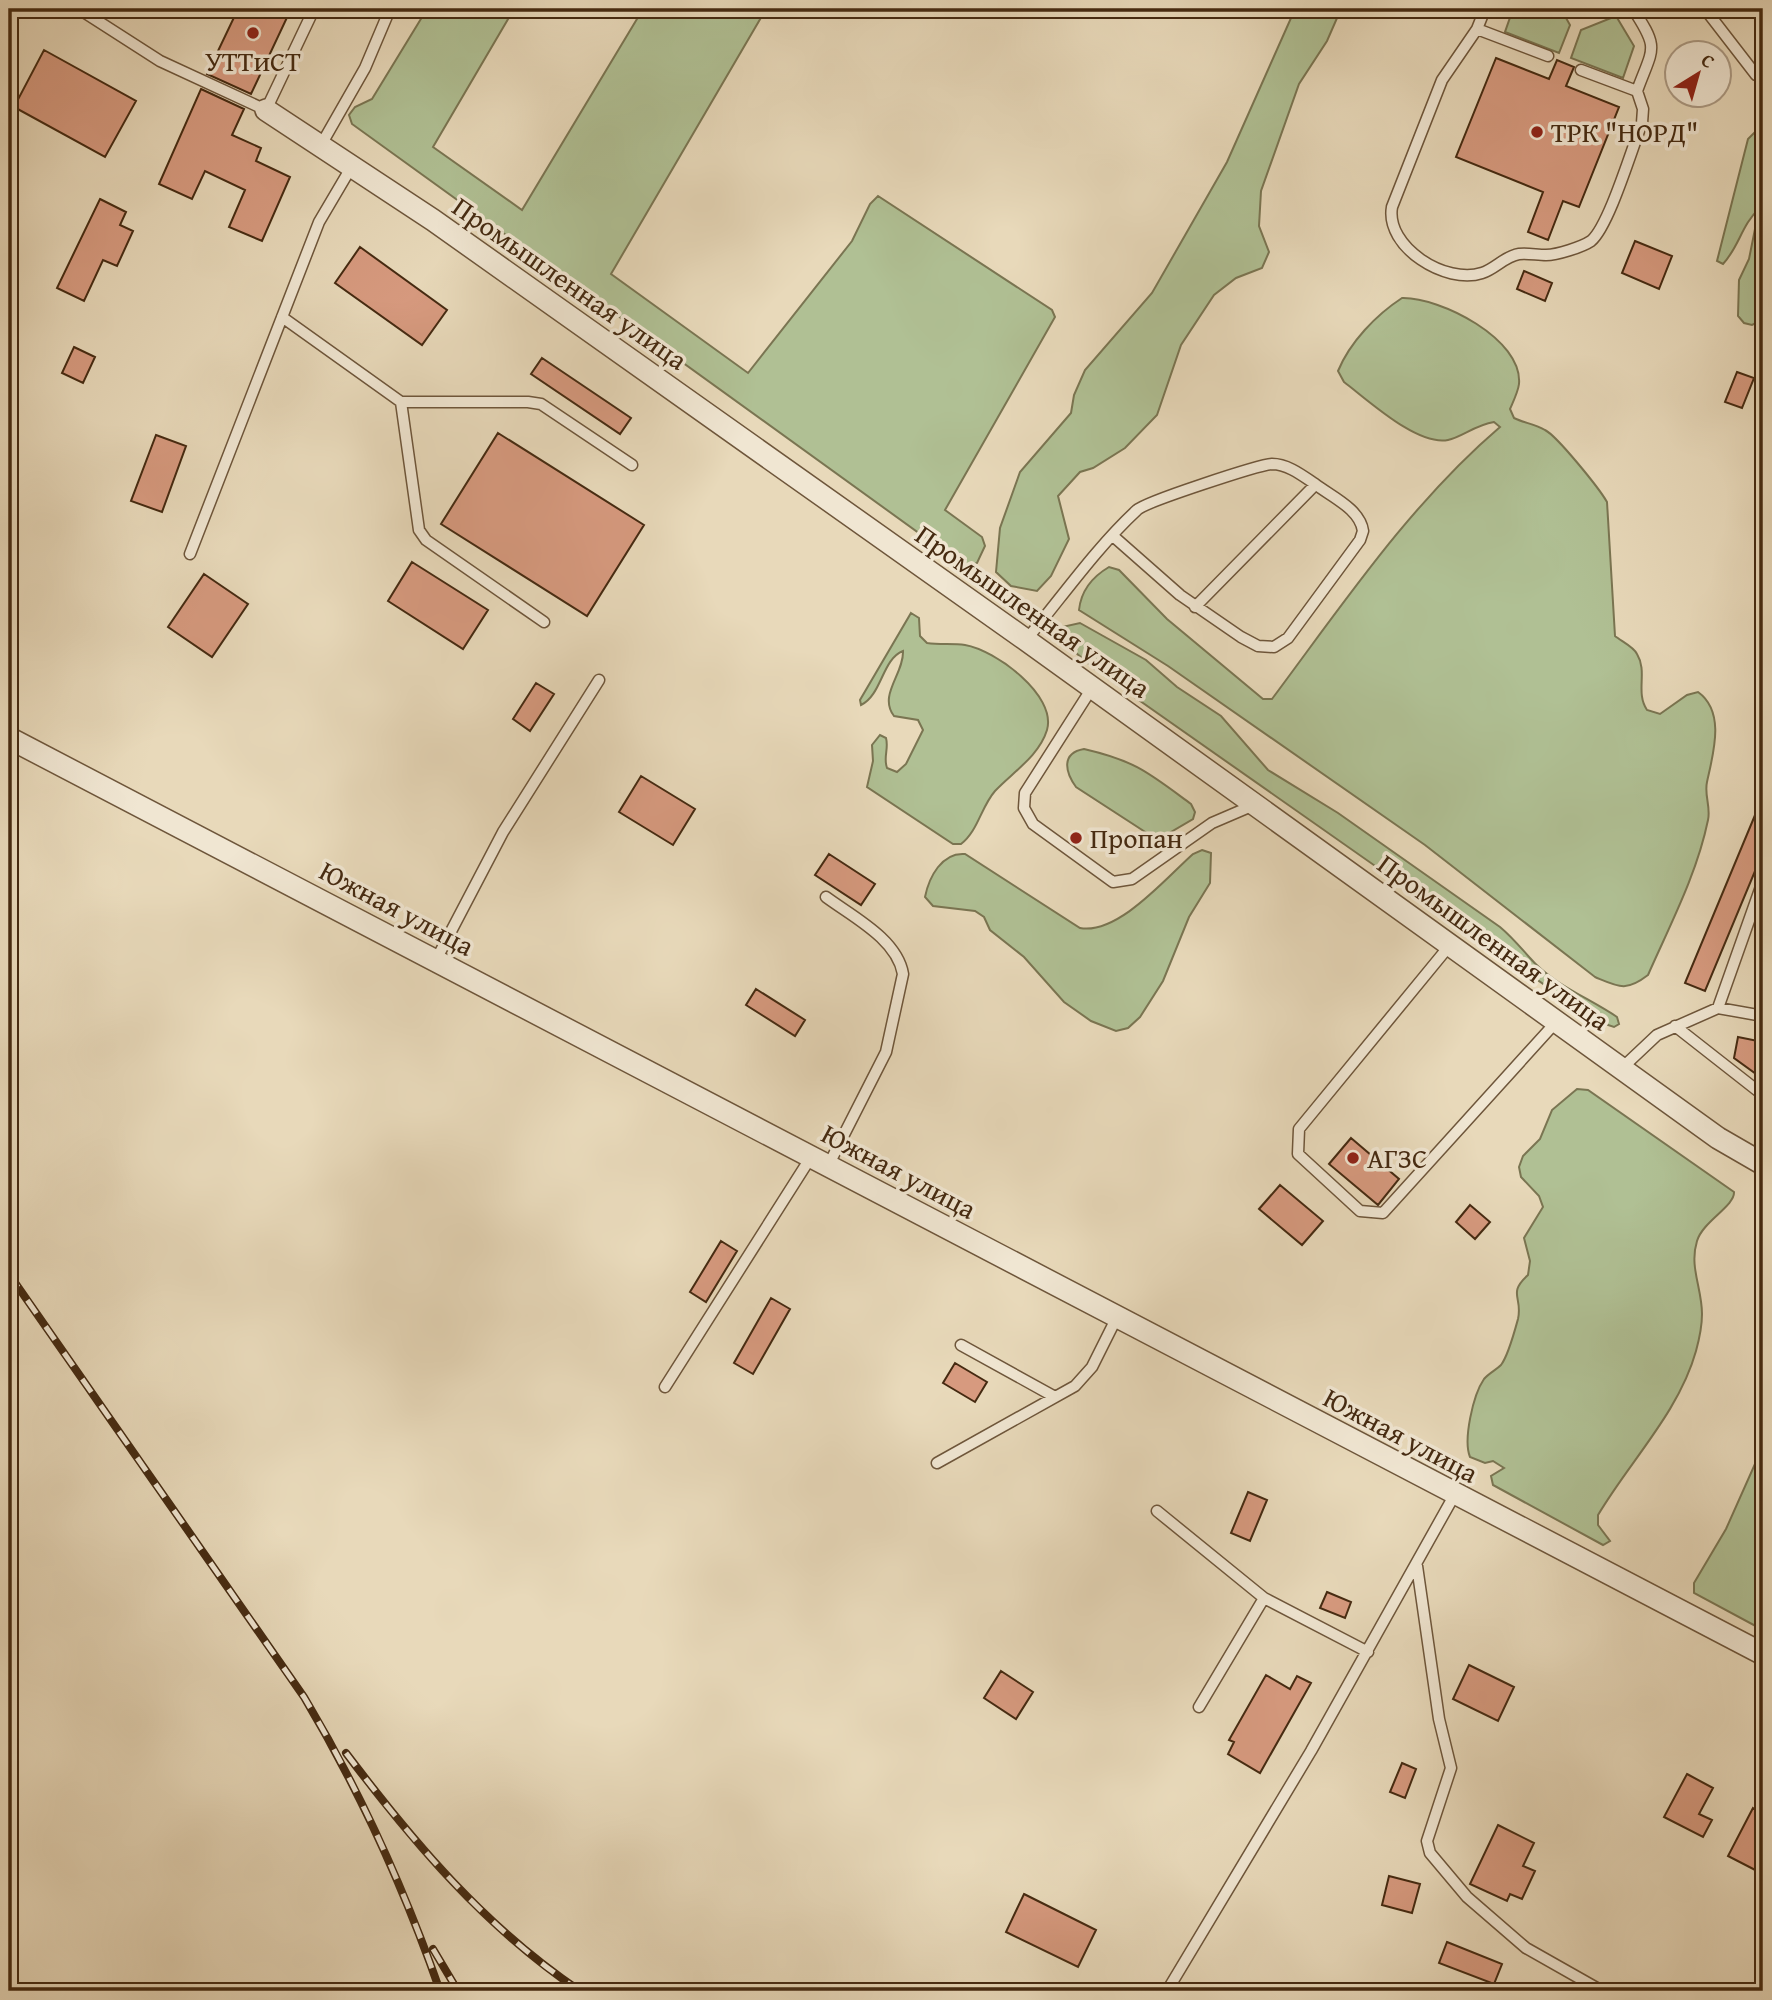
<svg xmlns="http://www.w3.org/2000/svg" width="1772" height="2000" viewBox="0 0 1772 2000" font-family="'Gentium Book Plus',serif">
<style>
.green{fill:#b0c094;stroke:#7a7552;stroke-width:2}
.building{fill:#d79a7f;stroke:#452a11;stroke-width:2}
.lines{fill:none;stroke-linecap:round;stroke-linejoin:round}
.service-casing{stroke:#6e563b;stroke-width:13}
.minor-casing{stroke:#6e563b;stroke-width:24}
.service{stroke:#f0e6d2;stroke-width:10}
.minor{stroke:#f0e6d2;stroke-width:21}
.rail-casing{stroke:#452a11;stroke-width:8}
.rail{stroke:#f0e6d2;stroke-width:5;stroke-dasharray:16;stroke-linecap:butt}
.poi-dot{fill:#8f2418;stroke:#f0e6d2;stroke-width:2.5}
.labels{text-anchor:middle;stroke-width:7;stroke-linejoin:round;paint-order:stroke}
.poi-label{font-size:28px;fill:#452a11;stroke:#f0e6d2;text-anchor:start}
.street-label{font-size:28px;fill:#452a11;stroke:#f0e6d2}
</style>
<rect width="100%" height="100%" fill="#e8d9ba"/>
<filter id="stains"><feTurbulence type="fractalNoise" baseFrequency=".00286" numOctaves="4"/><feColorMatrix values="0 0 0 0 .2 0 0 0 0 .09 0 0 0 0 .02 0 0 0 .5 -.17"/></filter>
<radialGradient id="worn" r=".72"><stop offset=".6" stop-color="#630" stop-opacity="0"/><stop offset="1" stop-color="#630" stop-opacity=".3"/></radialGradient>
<path class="green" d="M427,9H514L433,147L522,210L643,9H766L611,274L748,373L852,241L870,204L878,196L1052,310L1055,317L945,510L982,537L985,546L977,563L970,566L959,562L352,124L349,115L355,107L372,99Z
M1295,9H1341L1327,41L1299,84L1261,191L1259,226L1269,252L1262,268L1236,278L1214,295L1181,345L1157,415L1125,448L1093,468L1080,472L1058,496L1069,539L1051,576L1037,591L1011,586L996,572L1000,528L1020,472L1071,413L1074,395L1085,370L1152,293L1227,162Z
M1513,9H1561L1570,25L1559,53L1505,32Z
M1616,16L1634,46L1623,78L1571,58L1581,30Z
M1757,130L1763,131V314L1760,321L1752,325L1744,323L1738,316L1739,280L1749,259L1759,209C1742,224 1739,247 1723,264L1717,261L1748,139Z
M1402,298C1440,297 1523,339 1519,384C1518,392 1513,402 1510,409L1514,418C1524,423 1535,424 1545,430C1557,436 1599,488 1607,502L1615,636C1621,641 1634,647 1637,654C1648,672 1635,692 1647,710L1660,714L1687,695L1698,692C1726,712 1713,754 1707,782C1704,795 1711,807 1708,820C1697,874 1670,925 1648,975C1626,992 1619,987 1595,977L1425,845L1168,666L1079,610C1081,591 1092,577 1109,567L1119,570L1167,619L1263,699H1272C1343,604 1410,504 1500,427L1494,422C1475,425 1462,437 1448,440C1417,446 1368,400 1344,382L1338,371C1350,342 1376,315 1402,298Z
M911,613L919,618L920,636L927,643C940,645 953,643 965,645C995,650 1057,695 1047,730C1039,756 1013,772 995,791C981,807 978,831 961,844H953L867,787L873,761L872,745L880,735L886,738C889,749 883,757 887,768L897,772L906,764L923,730L918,720L894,716C878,695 904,674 903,651C882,659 882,695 861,705L860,700Z
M1080,623L1146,660L1177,687L1221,716L1268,770L1338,813L1500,927C1512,937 1520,947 1530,958C1552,984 1589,998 1617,1017L1619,1024L1614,1027L1596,1021L1096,670L1068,646L1061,635L1062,627Z
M1084,749C1136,761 1149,773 1191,804L1195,812L1193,819L1164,836L1153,837L1076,787C1065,772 1061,753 1084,749Z
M1202,850L1211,853L1210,883L1189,917L1163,981L1140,1017L1128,1028L1116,1031L1091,1021L1064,1002L1024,957L990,930L984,917L975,911L933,906L925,897C929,877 942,852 965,854L1080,928C1118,935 1166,878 1193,854Z
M1577,1089L1588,1090L1734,1192C1735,1206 1703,1221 1697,1241C1689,1267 1702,1288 1702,1314C1702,1325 1699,1340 1696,1351C1679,1412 1630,1461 1598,1515V1525L1610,1541L1603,1545L1493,1485L1491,1476L1504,1468L1493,1461L1485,1463L1470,1457C1463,1440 1473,1395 1484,1379C1489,1373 1496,1370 1501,1365C1508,1356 1515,1330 1518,1319C1523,1297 1507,1294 1528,1275L1530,1261L1524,1238L1543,1207L1539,1196L1521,1177L1519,1167L1523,1156L1540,1139L1552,1110Z
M1763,1446V1630L1694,1593V1583L1726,1529Z"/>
<path class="building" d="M238,9H291L251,94L207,74Z
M44,50L136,101L105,157L14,107Z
M1496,58L1549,79L1557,60L1574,67L1566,86L1619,107L1579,207L1563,201L1548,240L1528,232L1543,192L1456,157Z
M201,89L244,109L232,135L261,148L256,161L290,177L262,241L229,227L245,190L205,171L192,199L159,184Z
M100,199L126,212L120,225L133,231L117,266L103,260L84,301L57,288Z
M1635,241L1672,256L1659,289L1622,273Z
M360,247L447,310L422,345L335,283Z
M1524,271L1552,283L1545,301L1517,289Z
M74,347L95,357L83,383L62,373Z
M542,358L631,418L620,434L531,374Z
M1737,372L1754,378L1742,408L1725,402Z
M498,433L644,525L587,616L441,524Z
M156,435L186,446L162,512L131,501Z
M412,562L488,610L463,649L388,601Z
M204,574L248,604L212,657L168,627Z
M536,683L554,694L530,731L513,719Z
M641,776L695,809L673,845L619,812Z
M1763,796V852L1705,991L1685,983Z
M829,854L875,884L861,905L815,875Z
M756,989L805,1020L795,1036L746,1005Z
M1738,1037L1763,1042V1079L1734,1058Z
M1351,1138L1399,1179L1378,1205L1329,1164Z
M1280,1185L1323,1221L1302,1245L1259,1209Z
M1470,1205L1490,1222L1475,1239L1456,1222Z
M721,1241L737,1251L706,1302L690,1292Z
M771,1298L790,1309L753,1374L734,1363Z
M955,1363L987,1382L975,1402L943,1383Z
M1248,1492L1267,1500L1250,1541L1231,1533Z
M1327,1592L1351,1602L1345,1618L1320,1608Z
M1469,1665L1514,1687L1498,1721L1453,1699Z
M1001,1671L1033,1692L1016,1719L984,1698Z
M1266,1675L1290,1689L1297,1676L1311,1683L1260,1773L1228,1754L1234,1742L1229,1740Z
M1402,1763L1416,1769L1405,1798L1390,1792Z
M1687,1774L1713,1788L1699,1814L1712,1820L1703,1837L1664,1817Z
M1753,1808L1763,1814V1874L1728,1856Z
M1498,1825L1534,1843L1523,1866L1535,1871L1522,1899L1510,1894L1507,1901L1470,1884Z
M1389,1876L1420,1884L1412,1913L1382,1905Z
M1024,1894L1096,1930L1078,1967L1006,1932Z
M1447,1942L1502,1964L1494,1984L1439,1963Z"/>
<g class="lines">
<defs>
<path id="service" d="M79,9L160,61L266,110L314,9
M1485,9L1477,29L1548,56
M1705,9L1756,75
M1477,29L1442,80L1392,207C1385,247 1446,285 1482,273C1495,269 1505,256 1519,254C1528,253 1537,255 1546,255C1557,255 1582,247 1591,241C1609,226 1632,148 1642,123L1643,109L1637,91
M1581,70L1637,91C1653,47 1660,50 1633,9
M321,145L365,68L390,9
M282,317L401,402H528L541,404L632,465
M401,402L419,530L426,540L544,622
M190,554L319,222L352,166
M1195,607L1315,485
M1026,640C1062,597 1096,548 1137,510C1145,502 1258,465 1272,464C1288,464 1303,476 1315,484C1332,497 1360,509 1363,531L1360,540L1288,638L1274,647L1258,646L1241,637L1180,595L1113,536
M1092,688L1025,793L1024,808L1033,824L1113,882L1132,879L1212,823L1254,805
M826,897C853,917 897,939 903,974L886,1052L828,1166
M1450,945L1299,1129L1298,1154L1360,1211L1383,1213L1557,1021
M436,960L503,832L599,680
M1718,1008L1763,1016
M1675,1026L1763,1095
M1622,1068L1657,1035L1718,1008L1763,881
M961,1345L1055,1397
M665,1387L811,1157
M937,1463L1075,1386L1092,1367L1117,1317
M1157,1511L1264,1598L1368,1652
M1417,1566L1439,1719L1451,1768L1427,1841L1430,1853L1467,1897L1526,1948L1602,1991
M1199,1707L1264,1598
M1167,1991L1311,1751L1455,1494"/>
<path id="minor" d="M266,110L433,220L1026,640L1718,1138L1763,1164
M9,738L1763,1654"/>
</defs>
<use href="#service" class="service-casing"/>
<use href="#minor" class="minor-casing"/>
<use href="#service" class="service"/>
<use href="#minor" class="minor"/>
<defs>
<path id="rail" d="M9,1274L304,1697C360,1791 404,1888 440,1991
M346,1753C414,1843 485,1927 580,1991
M433,1949L458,1991"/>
</defs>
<use href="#rail" class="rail-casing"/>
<use href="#rail" class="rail"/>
</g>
<g class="poi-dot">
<circle cx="253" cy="33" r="7"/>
<circle cx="1537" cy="132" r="7"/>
<circle cx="1076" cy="838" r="7"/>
<circle cx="1353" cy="1158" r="7"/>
</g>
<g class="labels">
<g class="poi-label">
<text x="253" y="71" text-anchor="middle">УТТиСТ</text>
<text x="1551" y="142">ТРК "НОРД"</text>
<text x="1090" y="848">Пропан</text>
<text x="1367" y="1168">АГЗС</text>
</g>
<g class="street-label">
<text transform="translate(570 283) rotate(35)" y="10">Промышленная улица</text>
<text transform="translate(1033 611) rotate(35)" y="10">Промышленная улица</text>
<text transform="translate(397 908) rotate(28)" y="10">Южная улица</text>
<text transform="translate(1494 942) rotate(36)" y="10">Промышленная улица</text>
<text transform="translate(899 1171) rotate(28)" y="10">Южная улица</text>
<text transform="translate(1401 1435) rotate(28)" y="10">Южная улица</text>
</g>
</g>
<rect width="1772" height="2000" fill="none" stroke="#e8d9ba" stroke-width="35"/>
<rect x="10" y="10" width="1751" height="1979" fill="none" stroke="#452a11" stroke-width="3.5"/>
<rect x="18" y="18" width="1737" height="1965" fill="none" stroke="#452a11" stroke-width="2"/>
<g transform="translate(1698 74) rotate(37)"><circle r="33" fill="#f0e6d2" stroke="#ac9b85" stroke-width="2"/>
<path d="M0-5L12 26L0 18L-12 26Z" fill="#8f2418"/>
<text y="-10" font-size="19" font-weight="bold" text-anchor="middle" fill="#452a11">С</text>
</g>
<rect width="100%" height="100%" filter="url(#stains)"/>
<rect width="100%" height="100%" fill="url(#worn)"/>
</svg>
